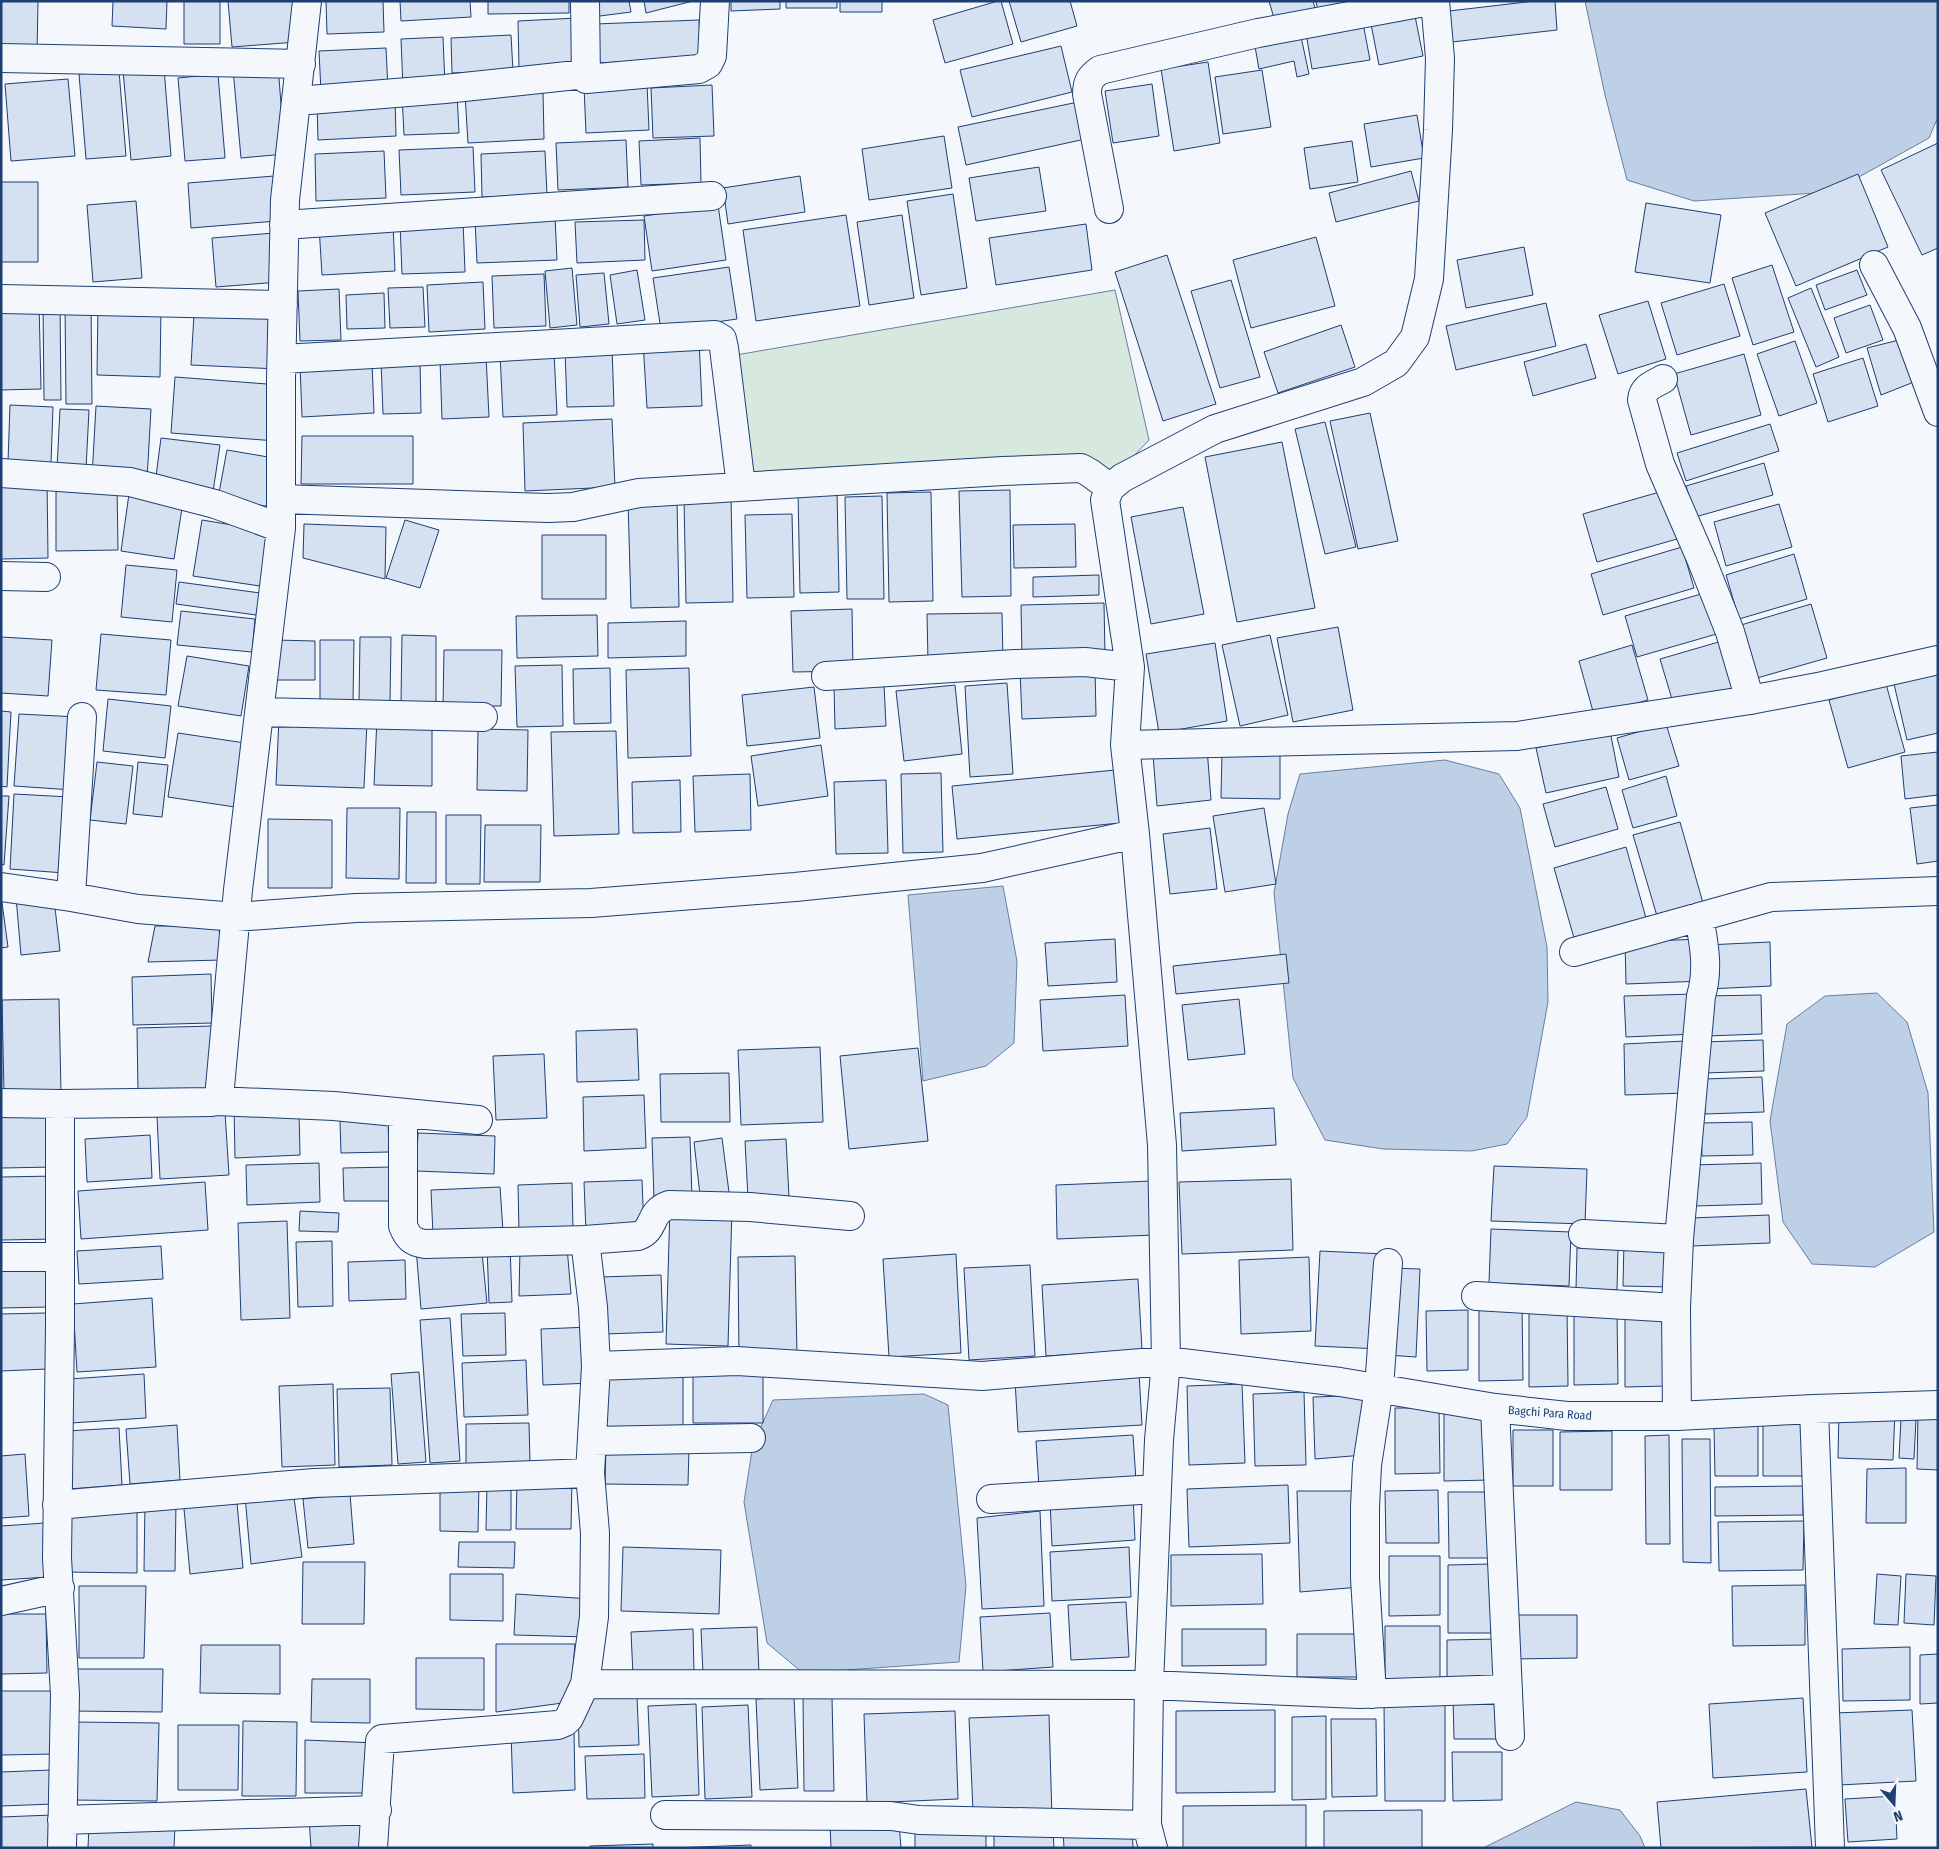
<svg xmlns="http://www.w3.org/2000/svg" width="1939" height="1849" viewBox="0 0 1939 1849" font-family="'Fira Sans Condensed',sans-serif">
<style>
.green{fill:#d7e8df;stroke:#687fa3}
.water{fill:#bed0e5;stroke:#687fa3}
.building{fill:#d5e0f0;stroke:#1d3f73}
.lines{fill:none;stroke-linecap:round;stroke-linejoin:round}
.minor-casing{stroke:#1d3f73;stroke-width:30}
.minor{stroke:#f4f7fb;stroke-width:28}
.labels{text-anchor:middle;stroke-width:4;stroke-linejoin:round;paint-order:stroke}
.street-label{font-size:12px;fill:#1d3f73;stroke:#f4f7fb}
</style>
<rect width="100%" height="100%" fill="#f4f7fb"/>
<path class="green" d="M1115,290L1149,440L1113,478L752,493L730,356Z"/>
<path class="water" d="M1585,1H1938V117L1929,138L1832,192L1694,201L1627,180L1605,95Z
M1445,760L1499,774L1520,808L1547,947L1548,1002L1527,1117L1507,1144L1472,1151L1383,1149L1325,1140L1293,1078L1274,893L1288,814L1300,774Z
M1003,886L1017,961L1014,1043L986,1066L923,1081L908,895Z
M1877,993L1907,1022L1928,1093L1934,1232L1875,1267L1812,1264L1783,1222L1770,1121L1787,1024L1825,996Z
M924,1394L948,1405L966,1586L959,1662L803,1673L767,1643L744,1502L753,1444L773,1400Z
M1576,1802L1620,1810L1640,1836L1645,1848H1483Z"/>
<path class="building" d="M1,1H38L37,53L1,52Z
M113,1H167L166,29L112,26Z
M184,1H220V44H184Z
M228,1H293L297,42L232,47Z
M326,1H383L384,32L327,34Z
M400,1H470L471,17L401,21Z
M488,1H569V13L488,14Z
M589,1H629L631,12L592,17Z
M644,1H693L646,13Z
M731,1H780V9L731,11Z
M786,1H837V8H786Z
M840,1H882V12H840Z
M998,1H1001L1013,44L945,63L933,20Z
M1009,1H1070L1077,26L1021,42Z
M1269,1H1313L1315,8L1274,18Z
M1316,1H1364L1318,11Z
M1535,1H1555L1557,30L1452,42L1449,11Z
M1413,6L1423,56L1379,65L1369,14Z
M577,18L579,66L519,68L518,21Z
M699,20L701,58L597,63L595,24Z
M1363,23L1370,60L1312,69L1306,33Z
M1300,32L1309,74L1297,77L1294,61L1259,69L1254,41Z
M511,35L513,71L452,73L451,38Z
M443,37L445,85L403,88L401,39Z
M1061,46L1072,92L972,117L960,70Z
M386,48L388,89L321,92L319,51Z
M1208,62L1220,143L1174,151L1161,69Z
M278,66L285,154L241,158L233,69Z
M164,68L171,156L131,160L123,70Z
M1262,70L1271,127L1223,134L1215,77Z
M119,71L126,156L86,159L79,74Z
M218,74L225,158L185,161L178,78Z
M68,79L75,156L11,161L5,84Z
M647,84L649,130L586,133L584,87Z
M1152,84L1159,136L1113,143L1105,91Z
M712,85L714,136L653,138L651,88Z
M543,91L544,139L468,143L465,94Z
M457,93L459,133L404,135L402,95Z
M395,98L396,136L318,140L317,102Z
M1083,101L1090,138L966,165L958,127Z
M1417,115L1424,158L1371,167L1364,124Z
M944,136L952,188L869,200L862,149Z
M700,138L701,183L641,185L639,141Z
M626,140L628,187L558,190L556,143Z
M1352,141L1358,182L1310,189L1304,148Z
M1938,143V248L1922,255L1881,170Z
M473,147L475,192L401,195L399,150Z
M384,151L386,198L316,201L315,154Z
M545,151L547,195L482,197L481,154Z
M1039,167L1046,211L976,221L969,178Z
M1411,171L1419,201L1336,222L1329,193Z
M1858,174L1888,247L1796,286L1765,213Z
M274,176L277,221L191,228L188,183Z
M800,176L805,212L728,224L723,188Z
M1,182H38V262H1Z
M953,194L967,288L921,295L907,201Z
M136,201L142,278L93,282L87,205Z
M1646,203L1721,215L1710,283L1635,272Z
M718,205L726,260L652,271L644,216Z
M846,215L860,306L756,321L743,230Z
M902,215L914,298L869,305L857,222Z
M555,216L557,260L477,263L475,219Z
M463,220L465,272L402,274L400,223Z
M644,220L645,260L577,263L575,222Z
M393,224L395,271L322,275L319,226Z
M1086,224L1092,270L996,285L989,238Z
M274,233L279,282L216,287L212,238Z
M1316,237L1335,306L1251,328L1233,260Z
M1524,247L1533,295L1466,308L1457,260Z
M1167,255L1216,404L1163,421L1115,272Z
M1772,265L1794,332L1753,345L1732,278Z
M729,267L737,319L661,330L653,278Z
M572,268L577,325L550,328L545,271Z
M637,270L645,320L617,324L610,275Z
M1857,270L1867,295L1825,310L1816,285Z
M604,273L609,324L580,327L576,275Z
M544,274L546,326L494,328L492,276Z
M1231,280L1260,377L1220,388L1191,291Z
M483,282L485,329L429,332L427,285Z
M1724,284L1740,336L1677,355L1661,303Z
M423,287L425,327L390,328L388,288Z
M1811,288L1839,357L1816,367L1788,298Z
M339,289L341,340L300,341L298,291Z
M384,293L385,328L347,329L346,295Z
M1648,301L1666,359L1618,374L1599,315Z
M39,302L41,389L1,390V303Z
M43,303H60L61,400H44Z
M1546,303L1556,346L1456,370L1446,326Z
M65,304H91L92,404H66Z
M98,305L161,306L160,377L97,375Z
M1870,305L1883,340L1846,353L1834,318Z
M194,314L281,318L278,369L191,365Z
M1341,325L1355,367L1278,393L1264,352Z
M699,339L702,406L647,408L643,341Z
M1903,339L1919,380L1881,395L1867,348Z
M1795,341L1817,403L1779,416L1757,354Z
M1586,344L1596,378L1533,396L1524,362Z
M612,347L614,406L567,407L565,349Z
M554,352L557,415L503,417L500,354Z
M1744,354L1761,415L1691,435L1674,374Z
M486,356L489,417L442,419L440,359Z
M1863,358L1878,406L1828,422L1813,374Z
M420,360L421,413L383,414L381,361Z
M372,362L374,413L302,417L300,365Z
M175,377L280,385L276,441L171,433Z
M10,405L53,407L51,463L8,462Z
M96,406L151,409L147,480L92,477Z
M60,409L89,410L86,469L57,468Z
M1370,413L1398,541L1358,549L1330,421Z
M612,419L615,487L525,491L523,423Z
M1325,422L1356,547L1325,554L1295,429Z
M1770,424L1779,451L1686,481L1677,453Z
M302,436H413V484H301Z
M161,438L220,445L213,492L155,484Z
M1282,442L1315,608L1237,622L1205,457Z
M227,450L280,459L271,507L218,498Z
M1764,463L1773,495L1695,517L1686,486Z
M1,478H47L48,558L1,559Z
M117,483L118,550L56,551V484Z
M1010,490L1011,596L962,597L959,491Z
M837,491L839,592L800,593L798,492Z
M1663,491L1677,539L1597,562L1583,514Z
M931,492L933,601L889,602L887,493Z
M129,494L183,502L174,559L121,551Z
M731,496L733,602L686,603L684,497Z
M882,496L884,599H847L845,497Z
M677,499L679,607L631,608L628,500Z
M1779,504L1792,547L1726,566L1714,522Z
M1183,507L1204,614L1151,624L1131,517Z
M792,514L794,597L747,598L745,515Z
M202,520L269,531L260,586L193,576Z
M405,520L439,530L420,588L386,578Z
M304,524L386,527L385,579L303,558Z
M1075,524L1076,567L1014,568L1013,525Z
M542,535H606V599H542Z
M1682,547L1694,588L1603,615L1591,574Z
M1794,554L1807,599L1739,619L1726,575Z
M126,565L177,570L172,622L121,617Z
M1099,575V595L1033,597V577Z
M179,582L260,593L256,615L176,604Z
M1708,592L1720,633L1637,657L1625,616Z
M1104,603L1105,657L1022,659L1021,605Z
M1811,604L1827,658L1757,678L1741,625Z
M852,609L853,671L793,672L791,611Z
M181,611L255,619L252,652L177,645Z
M1002,613L1003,660L928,661L927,614Z
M597,615L598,656L517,658L516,616Z
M686,621V656L608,658V623Z
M1338,627L1353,710L1293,722L1277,638Z
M101,634L171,640L166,695L96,690Z
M402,635L436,636V703L401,702Z
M1270,635L1288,715L1240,726L1222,645Z
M1,637L52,640L48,696L1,693Z
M360,637H391L390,703H359Z
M1729,639L1743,685L1674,706L1660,659Z
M275,640L315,641V680H274Z
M320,640H354L353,702H320Z
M1215,643L1227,721L1159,733L1146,654Z
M1632,645L1648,700L1594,715L1579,661Z
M444,650H502L501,706H443Z
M187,656L249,666L241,716L178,706Z
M562,665L563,726L517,727L515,666Z
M610,668L611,723L574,724L573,669Z
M689,668L691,756L628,758L626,670Z
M1095,668L1096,716L1022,719L1020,670Z
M1938,673V733L1907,740L1894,684Z
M1007,683L1013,774L970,777L965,686Z
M884,684L886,726L835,729L834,686Z
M1886,684L1905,752L1848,768L1829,700Z
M955,685L962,754L904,761L896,691Z
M814,687L820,738L747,746L742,695Z
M108,699L171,706L165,758L103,751Z
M1,711L11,712L7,787L1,786Z
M19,714L78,717L73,790L14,786Z
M279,718L367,722L364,788L276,785Z
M377,718L432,719V786L374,785Z
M1666,724L1679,766L1629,780L1617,738Z
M478,729L528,730L527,791L477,790Z
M616,731L619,834L554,836L551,732Z
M1610,731L1619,777L1546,793L1536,748Z
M178,733L245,743L235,807L168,797Z
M821,745L828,796L758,806L751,756Z
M1207,748L1211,800L1157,806L1153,754Z
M1938,752V795L1905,799L1901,756Z
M1222,753L1280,754V799L1221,798Z
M97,762L133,766L126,824L90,820Z
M138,762L168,765L162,817L133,814Z
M1115,770L1120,823L957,839L952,786Z
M941,773L943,852L903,853L901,774Z
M750,774L751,830L695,832L693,776Z
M1666,776L1677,816L1633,828L1622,790Z
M680,780L681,832L633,833L632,782Z
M886,780L888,853L836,854L834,782Z
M1606,787L1618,829L1555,847L1543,804Z
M14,794L70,797L65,873L10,869Z
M1,796H9L4,865L1,864Z
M1938,805V861L1917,864L1910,808Z
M347,808H400L399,879L346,878Z
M1264,808L1276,884L1225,892L1213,816Z
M407,812H436V883H406Z
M446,815H481L480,884H446Z
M268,819L332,820V888H268Z
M1680,822L1703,903L1657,916L1633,835Z
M485,825H541L540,882H484Z
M1210,828L1217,889L1170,894L1163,834Z
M1626,847L1646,918L1574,938L1554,868Z
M1,895L8,947L1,948Z
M16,897L54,899L60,951L21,955Z
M155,926H219L221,960L148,962Z
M1115,939L1117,982L1048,986L1045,943Z
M1701,939L1703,981L1626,984L1625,942Z
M1770,942L1771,986L1708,989L1706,945Z
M1286,954L1289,983L1176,994L1173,966Z
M211,974L212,1023L133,1025L132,977Z
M1694,994L1695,1034L1626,1037L1624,996Z
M1125,995L1128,1046L1043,1051L1040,1000Z
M1761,995L1762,1034L1706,1036L1704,996Z
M59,999L61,1092L4,1094L2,1000Z
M1239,999L1245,1054L1188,1060L1182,1005Z
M213,1026L215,1089L138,1091L137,1028Z
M637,1029L639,1080L577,1082L576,1031Z
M1763,1040L1764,1071L1704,1073L1703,1042Z
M1685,1041L1687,1093L1625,1095L1624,1044Z
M820,1047L823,1122L741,1125L738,1050Z
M918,1048L928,1141L849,1149L840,1056Z
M544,1054L547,1118L496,1120L493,1056Z
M729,1073L730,1122H661L660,1074Z
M1762,1077L1764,1112L1705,1114L1704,1079Z
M644,1095L646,1148L584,1151L583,1097Z
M234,1107L299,1111L300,1155L235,1158Z
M1274,1108L1276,1145L1182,1151L1180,1113Z
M53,1110L55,1167L1,1168V1111Z
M225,1112L229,1175L160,1179L157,1116Z
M388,1120L389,1152L341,1153L340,1121Z
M1752,1122L1753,1155L1702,1156L1701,1123Z
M418,1133L495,1136L494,1174L416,1171Z
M150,1135L152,1178L87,1182L85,1139Z
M690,1137L692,1198L654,1199L652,1138Z
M722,1138L730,1200L701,1204L694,1142Z
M786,1139L789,1197L748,1199L745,1141Z
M319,1163L320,1202L247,1205L246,1165Z
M1761,1163L1762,1204L1695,1206L1693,1165Z
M1494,1166L1587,1169L1585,1224L1491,1221Z
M393,1167L394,1201H344L343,1168Z
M56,1176L57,1239L1,1240V1177Z
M1291,1179L1293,1250L1182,1254L1179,1182Z
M642,1180L644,1231L586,1233L584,1182Z
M1152,1181L1154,1235L1057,1239L1056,1185Z
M205,1182L208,1230L81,1239L78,1191Z
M572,1183L573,1229L519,1232L518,1185Z
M500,1187L503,1231L433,1235L431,1190Z
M670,1207L732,1209L728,1346L666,1344Z
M300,1211L339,1213L338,1232L299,1231Z
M1769,1215L1770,1243L1691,1246L1690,1218Z
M287,1221L290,1318L241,1320L238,1223Z
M1491,1229L1571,1232L1569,1286L1489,1283Z
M332,1241L333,1306L298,1307L296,1242Z
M1624,1241L1673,1243L1672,1287L1623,1286Z
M481,1243L487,1303L421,1309L416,1248Z
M161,1246L163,1279L79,1284L77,1251Z
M487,1246H510L512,1302L489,1303Z
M567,1247L571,1294L519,1296L520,1248Z
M1577,1248H1618L1617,1290L1576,1289Z
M1320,1251L1385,1254L1380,1349L1315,1346Z
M956,1254L961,1353L889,1357L883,1259Z
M795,1256L797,1355L739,1356L738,1257Z
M1309,1257L1311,1331L1241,1334L1239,1260Z
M405,1260L406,1299L349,1301L348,1262Z
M1,1263L46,1265L49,1307L1,1308Z
M1030,1265L1035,1356L969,1360L964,1268Z
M1391,1268L1420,1269L1416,1357L1387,1355Z
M661,1275L663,1332L603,1334L601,1277Z
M1138,1279L1142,1350L1046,1356L1042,1285Z
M152,1298L156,1367L77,1372L73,1304Z
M1479,1304H1522L1523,1380L1479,1381Z
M1567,1308L1568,1386L1529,1387V1309Z
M1468,1310V1370L1427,1371L1426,1311Z
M46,1313L47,1369L1,1371V1314Z
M505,1313L506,1355L463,1356L461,1314Z
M1617,1313L1618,1384L1574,1385V1314Z
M1625,1314H1670V1386L1625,1387Z
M450,1318L460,1461L430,1463L420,1320Z
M590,1327L592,1383L543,1385L541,1329Z
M526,1360L528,1415L464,1417L462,1363Z
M693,1366H763V1423H693Z
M419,1372L426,1462L398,1464L391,1374Z
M683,1372V1431L604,1432V1373Z
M1139,1373L1142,1425L1018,1432L1015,1380Z
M144,1374L146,1418L71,1423L69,1379Z
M333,1384L335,1465L282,1467L279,1386Z
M1242,1384L1245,1463L1189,1465L1187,1386Z
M390,1388L392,1465L339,1467L337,1389Z
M1304,1392L1306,1465L1255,1466L1253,1394Z
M1371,1395L1364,1455L1315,1459L1313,1397Z
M1395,1408H1439L1440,1473L1395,1474Z
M1839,1410L1895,1411L1893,1460L1838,1458Z
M1490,1412L1491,1480L1444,1481V1413Z
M1918,1414H1938V1470L1917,1469Z
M1901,1418L1916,1419L1914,1459L1899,1458Z
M1803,1421L1804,1476H1763V1422Z
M529,1423L530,1463L466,1465V1424Z
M177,1425L180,1480L130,1484L126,1429Z
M1758,1425V1476H1715L1714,1426Z
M119,1428L122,1485L69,1489L66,1431Z
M1513,1430H1553V1486H1513Z
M1612,1431V1490H1560V1432Z
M1133,1435L1136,1481L1039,1487L1036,1441Z
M1669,1435L1670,1544H1646L1645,1436Z
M1682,1439H1710L1711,1563L1683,1562Z
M606,1446L689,1448L688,1485L605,1484Z
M25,1454L29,1516L1,1518V1456Z
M1906,1468V1523H1866L1867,1469Z
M517,1478H572L571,1529H516Z
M440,1483H479L478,1532L440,1531Z
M511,1483V1530H486L487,1484Z
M1288,1485L1290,1543L1189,1547L1187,1489Z
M1803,1486V1515L1715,1516V1487Z
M293,1490L302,1557L251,1564L245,1496Z
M1438,1490L1439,1543H1386L1385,1491Z
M1297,1491H1356L1360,1587L1300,1592Z
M236,1492L243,1568L190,1574L183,1498Z
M1448,1492H1494V1558H1449Z
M350,1494L354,1544L308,1548L303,1499Z
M1133,1495L1135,1540L1052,1546L1050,1500Z
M145,1501L176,1502L175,1571H144Z
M66,1508L137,1509V1573L65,1572Z
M1040,1511L1044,1606L982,1609L977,1518Z
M1804,1521L1803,1570L1719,1571L1718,1522Z
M45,1523L48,1577L1,1580V1526Z
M459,1542H515L514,1568L458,1567Z
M623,1547L721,1550L719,1614L621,1611Z
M1129,1547L1131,1597L1052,1601L1050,1552Z
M1262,1554L1263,1604L1171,1606V1555Z
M1389,1556H1440V1615L1389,1616Z
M303,1562H365L364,1624H302Z
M1490,1564L1491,1633H1448V1565Z
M450,1574H503V1621L450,1620Z
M1877,1574L1901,1576L1898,1625L1874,1624Z
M1906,1574L1936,1576L1934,1625L1904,1623Z
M1805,1585V1645L1733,1646L1732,1586Z
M79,1586H146L144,1658H79Z
M516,1594L591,1599L589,1637L514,1635Z
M1126,1602L1129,1657L1071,1660L1068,1605Z
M1050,1613L1053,1667L983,1672L980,1617Z
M1,1614H46L47,1673L1,1674Z
M1511,1615H1577V1658L1512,1659Z
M1385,1626H1440V1680H1385Z
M757,1627L759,1673L703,1674L701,1629Z
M693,1629L694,1672L633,1675L631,1632Z
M1182,1629H1266V1665L1182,1666Z
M1297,1634H1366L1367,1677H1297Z
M1498,1639V1685H1447V1640Z
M496,1644H575L570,1702L496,1712Z
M201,1645H280V1694L200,1693Z
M1910,1647V1700L1843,1701L1842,1649Z
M1938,1654V1703L1920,1704V1655Z
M416,1658H484V1710L416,1709Z
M72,1669H163L162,1712L71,1711Z
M312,1679H370V1723L311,1722Z
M1,1691H54L55,1754L1,1755Z
M1499,1696V1739H1454L1453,1697Z
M637,1697L639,1745L579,1747L578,1699Z
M794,1697L798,1788L760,1790L756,1699Z
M803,1697H832L834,1791H804Z
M1803,1698L1807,1772L1713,1778L1709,1704Z
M1384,1703H1445V1801H1385Z
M696,1704L699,1795L652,1797L648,1706Z
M748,1705L752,1797L705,1799L702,1707Z
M1275,1710V1792L1176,1793V1711Z
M1912,1710L1916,1781L1839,1785L1835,1713Z
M955,1711L958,1799L867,1803L864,1714Z
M1049,1715L1052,1818L973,1812L969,1718Z
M1326,1716V1799L1292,1800V1717Z
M1331,1719H1376L1377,1796L1332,1797Z
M243,1721L297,1722L296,1796H242Z
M74,1722L159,1723L157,1801L73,1800Z
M178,1725H239L238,1790H178Z
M574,1730L575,1790L513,1793L511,1733Z
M305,1740L377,1743L375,1793H305Z
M1452,1752H1502V1800L1453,1801Z
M644,1754L645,1798L587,1799L585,1756Z
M51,1770L53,1804L1,1806V1772Z
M1806,1789L1812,1847L1661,1848L1657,1802Z
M1895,1796L1897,1839L1848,1842L1845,1799Z
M1306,1805V1848H1183V1806Z
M1422,1810V1848H1324V1811Z
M52,1815L53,1848H1V1817Z
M371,1815L368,1848H311L309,1818Z
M830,1823H899L901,1848H831Z
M89,1825H175L174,1848H88Z
M1132,1828L1133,1848H1064L1063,1831Z
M986,1829V1848H915V1832Z
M1053,1832L1054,1848H994V1834Z
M653,1844V1848H590V1846Z
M751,1845V1848H672Z"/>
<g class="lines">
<defs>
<path id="minor" d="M585,1L586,79L699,69L708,64L712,56L715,1
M1,58L301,64
M297,101L445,89L586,74
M1109,209L1087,94C1087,82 1090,77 1100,70L1258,33L1430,1
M284,225L712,196
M1874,265L1907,328L1938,412
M1,299L283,305
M282,359L715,335L722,339L724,348L741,486
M1663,379C1653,385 1643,387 1642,400L1660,464L1702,561L1730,632L1750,700
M1,473L130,482L215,504L281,528
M281,499L548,508L573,507L639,493L1003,471L1081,468L1090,473L1110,488
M1,576L46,577
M826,676L1015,664L1085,662L1130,667
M260,712L483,717
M1125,745L1517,736L1750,700L1823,686L1938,660
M1,887L71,897L138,909L236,917L356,908L591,903L795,887L982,868L1135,834
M71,897L82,717
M1574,952L1771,897L1938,891
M216,1101L334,1106L478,1120
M1,1103L60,1104
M403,1113V1226C408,1238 412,1242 425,1244L585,1240L638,1236C656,1230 648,1212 669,1205L750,1207L850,1216
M1583,1234L1679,1239
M585,1240L593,1307L596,1366
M1,1257H59
M1476,1296L1676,1308
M1495,1408L1510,1736
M1814,1409L1830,1848
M1677,1416L1676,1308L1679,1239L1701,996C1709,970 1704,943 1699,917
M592,1441L751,1438
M991,1499L1157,1489
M57,1505L314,1483L590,1473
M1,1601L60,1588
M585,1684L1149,1685L1359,1694L1508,1689
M1372,1694L1365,1578V1507L1367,1465L1379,1388L1388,1263
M665,1815L891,1816L919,1820L1147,1825
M62,1820L377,1810
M62,1848L65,1695L57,1558L60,1326V1104L211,1102L216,1101L219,1098L238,890L281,528V379L285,200L307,1
M373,1848L380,1741L382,1739L558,1725L565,1722L569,1718L585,1684L594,1617L595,1533L590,1473L596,1366L737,1361L982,1376L1166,1361L1340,1382L1495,1408L1567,1416H1677L1814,1409L1938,1405
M1153,1848L1147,1825L1149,1685L1159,1440L1166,1361L1162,1145L1135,834L1125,745L1130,667L1105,500L1110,488L1122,478L1215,429L1363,382L1396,363L1415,337L1429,279L1438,130L1440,58L1435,1"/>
</defs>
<use href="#minor" class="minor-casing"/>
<use href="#minor" class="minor"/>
</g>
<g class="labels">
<g class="street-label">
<text transform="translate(1550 1413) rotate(4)" y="4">Bagchi Para Road</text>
</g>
</g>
<rect width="1939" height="1849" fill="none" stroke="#1d3f73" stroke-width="5"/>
<g transform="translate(1894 1804) rotate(161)" stroke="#f4f7fb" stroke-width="4" paint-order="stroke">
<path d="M0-4L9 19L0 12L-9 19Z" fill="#1d3f73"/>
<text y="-8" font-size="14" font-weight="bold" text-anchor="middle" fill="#1d3f73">N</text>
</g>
</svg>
